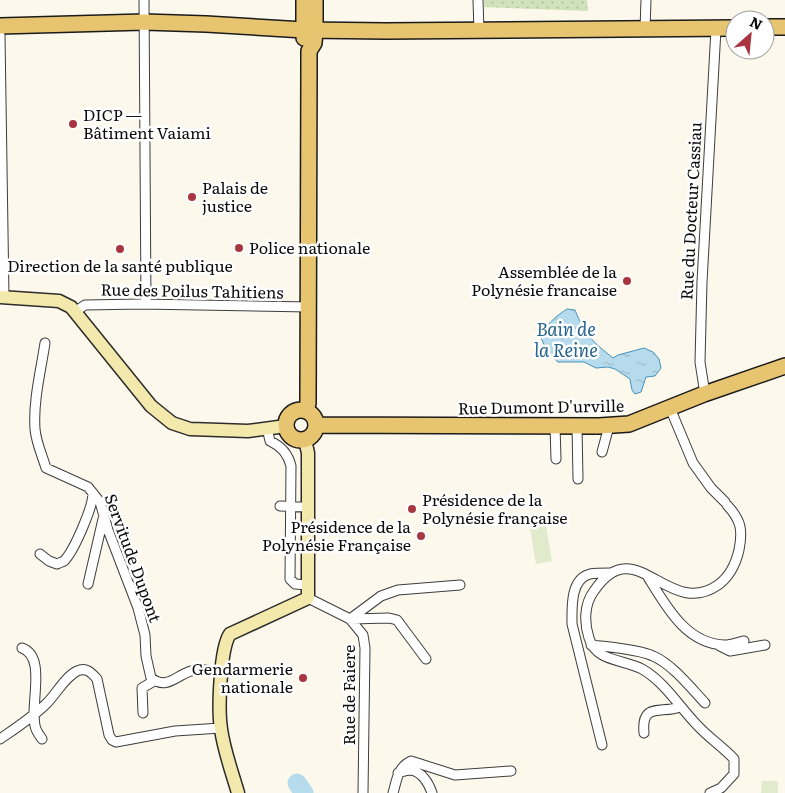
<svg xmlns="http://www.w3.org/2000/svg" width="785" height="793" viewBox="0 0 785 793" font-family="Literata,serif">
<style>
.park{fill:url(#park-dots)}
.pitch{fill:#e1eaca}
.water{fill:url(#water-ripples);stroke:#4692bb}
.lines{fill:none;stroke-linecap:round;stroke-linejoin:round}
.river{stroke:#b6dbed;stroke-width:19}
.street-casing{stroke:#3d3d3d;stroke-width:11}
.secondary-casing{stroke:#2c2c2c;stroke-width:15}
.primary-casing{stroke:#1b1b1b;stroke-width:18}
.street{stroke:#fff;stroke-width:9}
.secondary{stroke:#f4e9ad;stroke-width:12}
.primary{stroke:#e7c470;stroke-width:15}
.poi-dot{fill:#a83540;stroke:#fff;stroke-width:2}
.labels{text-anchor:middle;stroke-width:5;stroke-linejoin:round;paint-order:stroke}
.poi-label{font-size:16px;fill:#0a0a0a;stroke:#fff;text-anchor:start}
.street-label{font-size:16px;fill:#0a0a0a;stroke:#fff}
.water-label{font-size:18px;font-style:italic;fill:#25638b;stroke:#fff}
</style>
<defs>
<pattern id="park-dots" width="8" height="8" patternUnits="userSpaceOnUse" patternTransform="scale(1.25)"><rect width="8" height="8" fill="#d0e2b9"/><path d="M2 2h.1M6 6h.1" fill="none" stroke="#b1c19e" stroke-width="1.8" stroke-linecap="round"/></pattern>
<pattern id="water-ripples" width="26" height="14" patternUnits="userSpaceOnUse" patternTransform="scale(1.25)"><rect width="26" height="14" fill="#b6dbed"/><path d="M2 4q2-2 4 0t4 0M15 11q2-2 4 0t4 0" fill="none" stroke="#9bbbca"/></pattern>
</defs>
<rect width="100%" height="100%" fill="#fcf8eb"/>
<path class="park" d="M484,0H587L588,11L484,7Z"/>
<path class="pitch" d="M546,526L552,561L536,564L530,529Z
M762,781H778V793H761Z"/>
<path class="water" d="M567,309L575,310C585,335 593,342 613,358L618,355L644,348L653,352L659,359L661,368L655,376L646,377L641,392L635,394L632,390L630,379L615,369L608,367L596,368L584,362H558L548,353L541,338C545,325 555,317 567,309Z"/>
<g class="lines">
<path class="river" d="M297,783L304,793"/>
<defs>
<path id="street" d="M144,0L146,304
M478,0L479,31
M645,29L646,0
M0,35L4,297
M76,311L85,305L141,304L309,307
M45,343C41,370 33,401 35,429C36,442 42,455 46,468L88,487L100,502L108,530L138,608L145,635L146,656L151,678C167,690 175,676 191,671C200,668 212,671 222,673
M705,394L700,362L702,282L716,29
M670,408L693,463L711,488L725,502
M555,426L556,459
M577,427L578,479
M267,428L270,441C281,446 288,453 291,466L290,579L295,584L308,585
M602,452L609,426
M280,506L308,507
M40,554L49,561L57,564C59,563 62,562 64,561C74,551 93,507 93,493
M648,577C666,606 686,644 725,645C731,645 738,642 744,641
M88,584L103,519
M308,598L350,619L363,635L365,648L363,793
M350,619L381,596L398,590L460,585
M351,619L389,618L397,620L426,659
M591,645C608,647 638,649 653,656C672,664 691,688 705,703
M720,646L730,651L765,645
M22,648C48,657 28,709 36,729C37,732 40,736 42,739
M143,713L142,688L154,681
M644,733C641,702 661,714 680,707
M0,739C16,728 33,717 47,703C56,694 65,677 77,671C86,667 91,672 97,679L109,735L112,740L116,742L175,731L221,728
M602,745L572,624C572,608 570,579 590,574C596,573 604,573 610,573
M398,773C401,772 407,770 410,770C422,771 429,784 432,793
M393,793C397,780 397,768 411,761L455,775L511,771
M710,793L721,788L734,774V759C723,747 709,738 698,726C680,708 665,682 642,669C623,659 596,662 589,638C584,623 584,604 594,591C636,529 667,620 718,585C729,577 736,563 739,550C743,530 741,520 727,505"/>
<path id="secondary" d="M0,297L59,301L71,307L151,406L172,423L190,429L248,431L286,426
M238,793C232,772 224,751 221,729C218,710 220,648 230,634L308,598V453L305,440"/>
<path id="primary" d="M0,26L144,22L206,24L304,30L386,31L735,28
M765,27H785
M304,38V0
M286 425a15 15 0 1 1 30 0a15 15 0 1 1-30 0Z
M306,411L308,403L309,68V51L314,43L315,31V0
M317,425L599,426L629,424L704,394L785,366"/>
</defs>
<use href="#street" class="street-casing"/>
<use href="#secondary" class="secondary-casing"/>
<use href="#primary" class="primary-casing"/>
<use href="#street" class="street"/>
<use href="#secondary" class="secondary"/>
<use href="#primary" class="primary"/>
</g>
<g class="poi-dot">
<circle cx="73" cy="124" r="5"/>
<circle cx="192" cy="197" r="5"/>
<circle cx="239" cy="248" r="5"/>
<circle cx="120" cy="249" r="5"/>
<circle cx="627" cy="281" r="5"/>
<circle cx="412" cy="509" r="5"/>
<circle cx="421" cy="536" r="5"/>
<circle cx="303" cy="678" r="5"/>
</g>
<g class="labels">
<g class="poi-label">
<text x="83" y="121">DICP —<tspan x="83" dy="18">Bâtiment Vaiami</tspan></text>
<text x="202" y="194">Palais de<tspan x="202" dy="18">justice</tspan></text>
<text x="249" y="254">Police nationale</text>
<text x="120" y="272" text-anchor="middle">Direction de la santé publique</text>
<text x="617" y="278" text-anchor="end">Assemblée de la<tspan x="617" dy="18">Polynésie francaise</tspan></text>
<text x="422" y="506">Présidence de la<tspan x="422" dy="18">Polynésie française</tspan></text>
<text x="411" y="533" text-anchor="end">Présidence de la<tspan x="411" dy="18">Polynésie Française</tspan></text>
<text x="293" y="675" text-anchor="end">Gendarmerie<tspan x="293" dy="18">nationale</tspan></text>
</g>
<g class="street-label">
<text transform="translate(691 211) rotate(-87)" y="6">Rue du Docteur Cassiau</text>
<text transform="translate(192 291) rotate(1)" y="6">Rue des Poilus Tahitiens</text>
<text transform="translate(541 407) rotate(-1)" y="6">Rue Dumont D'urville</text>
<text transform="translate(133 558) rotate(70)" y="6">Servitude Dupont</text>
<text transform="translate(349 695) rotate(-90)" y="6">Rue de Faiere</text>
</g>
<g class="water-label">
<text x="566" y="336">Bain de<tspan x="566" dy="21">la Reine</tspan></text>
</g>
</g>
<g transform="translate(750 35) rotate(27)"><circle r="24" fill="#ffffff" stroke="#9d9d9d"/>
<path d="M0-4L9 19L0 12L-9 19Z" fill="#a83540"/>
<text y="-8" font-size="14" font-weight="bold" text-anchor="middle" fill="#0a0a0a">N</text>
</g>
</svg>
